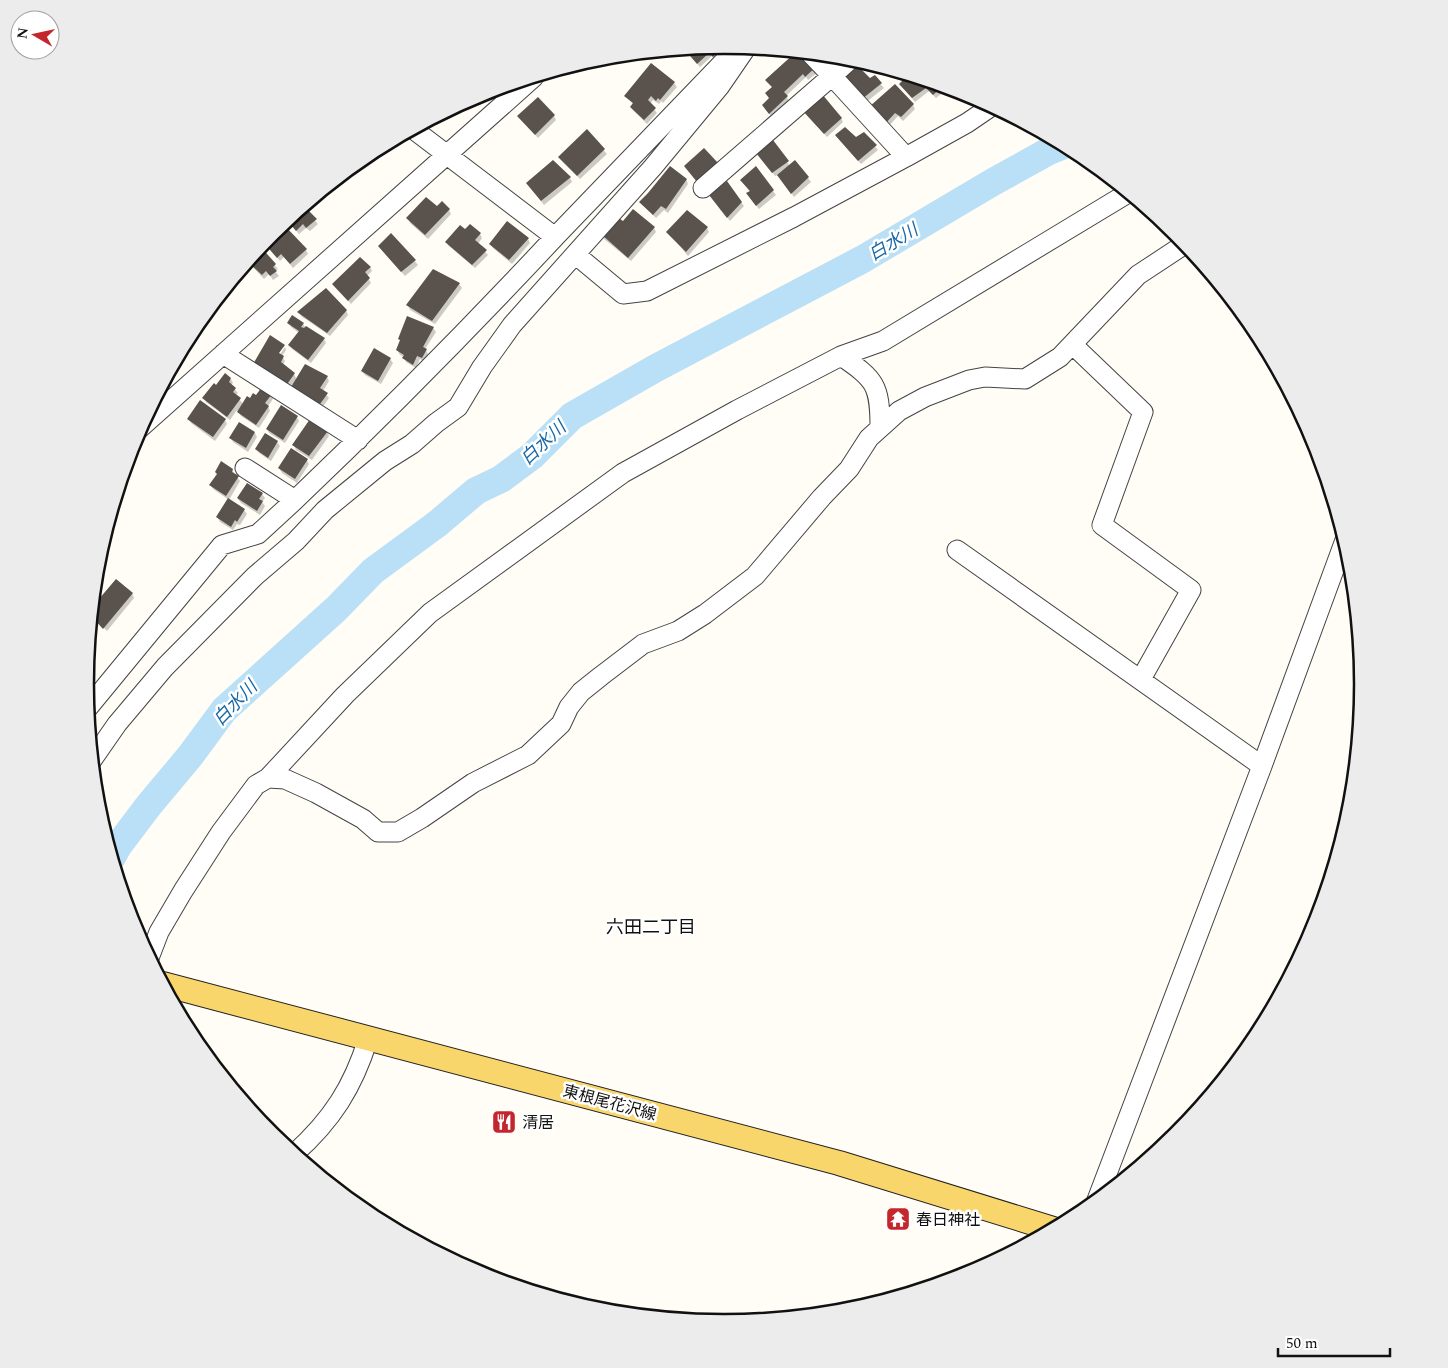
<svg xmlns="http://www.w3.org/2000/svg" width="1448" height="1368" viewBox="0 0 1448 1368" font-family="Spectral,'Noto Sans JP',serif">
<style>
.shadow{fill:#0003}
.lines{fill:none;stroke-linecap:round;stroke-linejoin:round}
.river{stroke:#b9e0f7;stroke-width:28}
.building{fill:#5a524d}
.minor-casing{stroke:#444;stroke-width:21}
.major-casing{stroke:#222;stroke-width:26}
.minor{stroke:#fff;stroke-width:19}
.major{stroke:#f9d66b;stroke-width:24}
.labels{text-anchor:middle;stroke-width:5;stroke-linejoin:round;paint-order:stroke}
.street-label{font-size:16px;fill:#111;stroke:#fff}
.poi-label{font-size:16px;fill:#111;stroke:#fff;text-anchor:start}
.water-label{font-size:18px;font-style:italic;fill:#1768a6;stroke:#fff}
.neighbourhood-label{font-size:18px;fill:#111;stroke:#fff}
.rim{fill:none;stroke:#111;stroke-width:2.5}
</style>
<rect width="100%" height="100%" fill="#fffdf5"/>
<path class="shadow" d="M720,45L716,49L721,55L715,60L712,56L700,67L686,50L688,49Z
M797,52L801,53L818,72L808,80L806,77L786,96L789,101L772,117L765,109L773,88Z
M826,55L850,58L841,65L833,56L830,59Z
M652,64L674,83L677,87L663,103L661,101L659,104L653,100L650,104L657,113L647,124L634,111L632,107L633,104L626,96Z
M909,76L943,86L946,90L936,98L929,91L915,102L900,84Z
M874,77L884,88L865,103L845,81L870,79Z
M913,105L915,109L903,121L898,116L887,128L873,111Z
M806,114L841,118L843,122L827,137Z
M554,116L556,120L538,138L519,117Z
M587,131L607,154L580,179L560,157Z
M864,133L878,150L861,164L836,136L856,139Z
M773,142L790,166L808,178L811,182L794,197L778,175L775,176L760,157Z
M756,168L776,195L759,209L750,198V192L741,180Z
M570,178L572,182L544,205L528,184Z
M686,179L688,184L668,213L664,210L656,218L640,202Z
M713,199L741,202L744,206L730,221Z
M303,207L318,224L310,231L306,228L299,234L287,220Z
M437,208L449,210L451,214L428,239L410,223L408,218Z
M623,222L654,228L656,232L631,261L604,239L602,235Z
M707,228L709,232L688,256L668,232Z
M465,231L480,234L482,238L478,244L488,255L475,268L449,246L447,242Z
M391,234L418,265L405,276L382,250Z
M528,239L530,243L512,264L493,248L491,244Z
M260,247L278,269L275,271L279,276L273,280L269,274L264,279L248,262Z
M268,247L306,250L308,254L293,268L284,257L280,261Z
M370,267L372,271L367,276L371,283L351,304L333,284Z
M433,271L459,284L462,288L435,324L410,310L408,305Z
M346,310L348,315L330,336L301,316L299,312Z
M289,323L303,324L305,327L324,339L326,343L311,363L292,349L289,345L299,333L291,327Z
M433,328L436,332L425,349L428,354L425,362L420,359L416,368L406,362L404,357L400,355L397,350L401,342L399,339Z
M285,347L286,350L282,356L285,361L283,365L294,374L297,380L327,377L329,381L323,391L329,398L322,408L295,391L292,384L287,391L275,358L277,359Z
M390,359L393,363L381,384L365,375L362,371Z
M231,379L233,383L231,385L238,393L236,395L243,404L251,400L271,394L273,399L268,406L270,411L259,428L241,416L237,410L230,420L206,402L204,398L217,387Z
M297,417L299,421L285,443L269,433L267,429Z
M189,419L225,420L227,424L215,441L191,423Z
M327,432L329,436L312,460L296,450L294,446Z
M255,433L257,437L248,452L233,442L231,438Z
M265,435L277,442L280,446L271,461L259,453L256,449Z
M307,460L309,464L297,483L282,473L279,468Z
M232,470L240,481L229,500L213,489L211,485Z
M262,494L265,498L262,502L265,506L260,515L241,503L238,499Z
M244,510L247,514L240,525L237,524L233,530L220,522L218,518Z
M132,593L134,598L107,631L92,616L94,596L97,603Z"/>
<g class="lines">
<path class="river" d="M112,857L118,846L149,805L190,756L224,710L336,609L373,571L437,524L476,491L501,479L532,456L572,416L656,368L863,259L993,182L1049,151L1064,145"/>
</g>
<path class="building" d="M716,46L719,50L713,57L709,53L697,64L685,50Z
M796,52L803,53L816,67L805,77L803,74L784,92L788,96L769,114L762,105L769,98L765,93L772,87L765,80Z
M651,63L675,82L660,100L658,98L656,101L651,96L648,100L656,108L644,120L630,107L633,103L624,96Z
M855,63L870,78L875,75L882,83L862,99L842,77Z
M908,75L920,79L943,86L933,95L926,88L912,98L899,84Z
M895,84L914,104L901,117L895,113L884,125L869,107Z
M822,94L842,118L824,134L802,110Z
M538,97L555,115L535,135L517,116Z
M845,127L856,137L864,132L877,145L858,161L835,135Z
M587,129L605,149L577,176L558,157Z
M773,140L789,161L772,173L756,153Z
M704,148L719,164L697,182L684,166Z
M553,160L571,177L541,201L526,183Z
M795,160L809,177L791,194L777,175Z
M670,166L687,179L666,209L661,206L653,215L639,202L648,193Z
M756,166L774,190L756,206L746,193L750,191L740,180Z
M727,181L742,202L727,218L709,195Z
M426,197L437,206L442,201L450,209L425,235L406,218Z
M304,206L317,219L306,228L303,224L296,231L287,220Z
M633,209L655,227L628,258L601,234L616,216L623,221Z
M687,210L708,227L686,252L666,232Z
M507,221L529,238L509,260L489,244Z
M470,224L481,233L475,240L487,250L472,265L445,242L460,225L465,229Z
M285,226L307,249L290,264L281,254L277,258L264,243Z
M391,233L416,260L401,272L378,246Z
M260,246L276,264L273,267L277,271L270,276L266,271L262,275L248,262Z
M360,257L371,267L365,272L370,278L348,301L332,284Z
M433,269L460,283L432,321L406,305Z
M326,288L347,310L327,333L297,312Z
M292,315L304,323L301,327L304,328L306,326L325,338L308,360L288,345L299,331L287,323Z
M407,316L434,327L423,347L427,349L422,358L417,356L413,365L402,358L404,355L396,350L400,340L398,339Z
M270,335L285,345L279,353L284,356L281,362L295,373L285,387L252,366Z
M374,348L391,358L378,381L361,371Z
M305,364L328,376L320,388L328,393L320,404L291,387Z
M225,373L231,378L229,382L236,388L233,392L241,398L227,417L202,398L214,383L216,385Z
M262,387L272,394L265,403L269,406L256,425L237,412L247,396L250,398L253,393L256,395Z
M200,400L226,419L213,437L187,419Z
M281,405L298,416L283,440L266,429Z
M310,419L328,431L309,456L292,445Z
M239,422L255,432L246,448L229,438Z
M265,433L278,441L268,458L255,449Z
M291,448L308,459L295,479L278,468Z
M221,461L233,469L232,472L239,476L226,496L209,485L217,474L215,472Z
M247,483L263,493L259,499L263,501L257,511L237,498Z
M228,498L245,509L237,522L235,520L231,527L216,517Z
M116,579L133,593L103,629L92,617L93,606Z"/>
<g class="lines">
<defs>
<path id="minor" d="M811,54L832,76L852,58
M413,129L555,237L732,53
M906,157L967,123L992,106
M576,255L623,294L647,291L794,217L906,157L832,76L703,188
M1073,345L1143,412L1102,525L1191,590L1141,679
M223,354L358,440
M841,356C875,379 880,385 880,427
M139,429L534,77
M245,468L295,500C384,415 471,327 555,237
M957,550L1262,766
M87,709L222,545L258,534L295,500
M92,760L117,724L165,667L255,576L296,541L325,510L385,461L412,444L436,423L458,407L482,367L512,325L653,167L720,86L744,51L745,47
M268,778L345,695L430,613L623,473L737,410L841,356L883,341L1128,193
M149,958L159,932L183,891L221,832L256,785L268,778L285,779L316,793L363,819L378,832H398L422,818L473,783L528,755L561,724L569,707L581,692L601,676L643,644L678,631L705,614L755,576L822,497L849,469L869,438L899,411L925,397L969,380L985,377L1025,379L1060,357L1138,275L1185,244
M294,1154C332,1120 353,1087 368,1039
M1097,1200L1262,766L1345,540"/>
<path id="major" d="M163,984L839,1163L1053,1229"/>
</defs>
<use href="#minor" class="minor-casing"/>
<use href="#major" class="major-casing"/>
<use href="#minor" class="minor"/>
<use href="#major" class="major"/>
</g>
<defs>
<symbol id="restaurant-square" viewBox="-11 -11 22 22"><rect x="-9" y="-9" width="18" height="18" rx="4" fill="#c4262e" stroke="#fff"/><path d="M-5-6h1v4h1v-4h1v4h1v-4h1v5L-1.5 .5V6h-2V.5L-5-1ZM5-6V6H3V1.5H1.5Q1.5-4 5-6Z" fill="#fff"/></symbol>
<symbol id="temple-square" viewBox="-11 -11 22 22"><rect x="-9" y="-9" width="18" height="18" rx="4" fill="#c4262e" stroke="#fff"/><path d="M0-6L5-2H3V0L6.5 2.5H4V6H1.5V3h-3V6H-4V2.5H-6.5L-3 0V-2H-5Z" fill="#fff"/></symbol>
</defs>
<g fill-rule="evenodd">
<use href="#restaurant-square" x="490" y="1108" width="28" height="28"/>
<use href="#temple-square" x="884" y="1205" width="28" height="28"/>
</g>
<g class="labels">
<g class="street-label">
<text transform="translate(610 1102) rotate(15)" y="6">東根尾花沢線</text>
</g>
<g class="poi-label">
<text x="522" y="1128">清居</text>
<text x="916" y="1225">春日神社</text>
</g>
<g class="water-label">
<text transform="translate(893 242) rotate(-31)" y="6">白水川</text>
<text transform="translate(543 443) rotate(-43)" y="6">白水川</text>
<text transform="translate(235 703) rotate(-46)" y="6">白水川</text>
</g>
<g class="neighbourhood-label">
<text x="651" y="933">六田二丁目</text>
</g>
</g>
<path d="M0 0H1448V1368H0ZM94 684a630 630 0 1 1 1260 0a630 630 0 1 1-1260 0Z" fill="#ececec" fill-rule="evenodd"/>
<path class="rim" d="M94 684a630 630 0 1 1 1260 0a630 630 0 1 1-1260 0Z"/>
<g transform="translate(35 35) rotate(279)"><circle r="24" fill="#ffffff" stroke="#a0a0a0"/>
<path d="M0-4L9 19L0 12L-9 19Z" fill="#c4262e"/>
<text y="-8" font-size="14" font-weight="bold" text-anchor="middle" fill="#111111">N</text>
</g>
<path d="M1278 1348v8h112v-8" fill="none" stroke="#111111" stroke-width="2.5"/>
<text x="1286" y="1348" font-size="15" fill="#111111" stroke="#ffffff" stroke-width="4" paint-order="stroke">50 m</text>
</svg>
